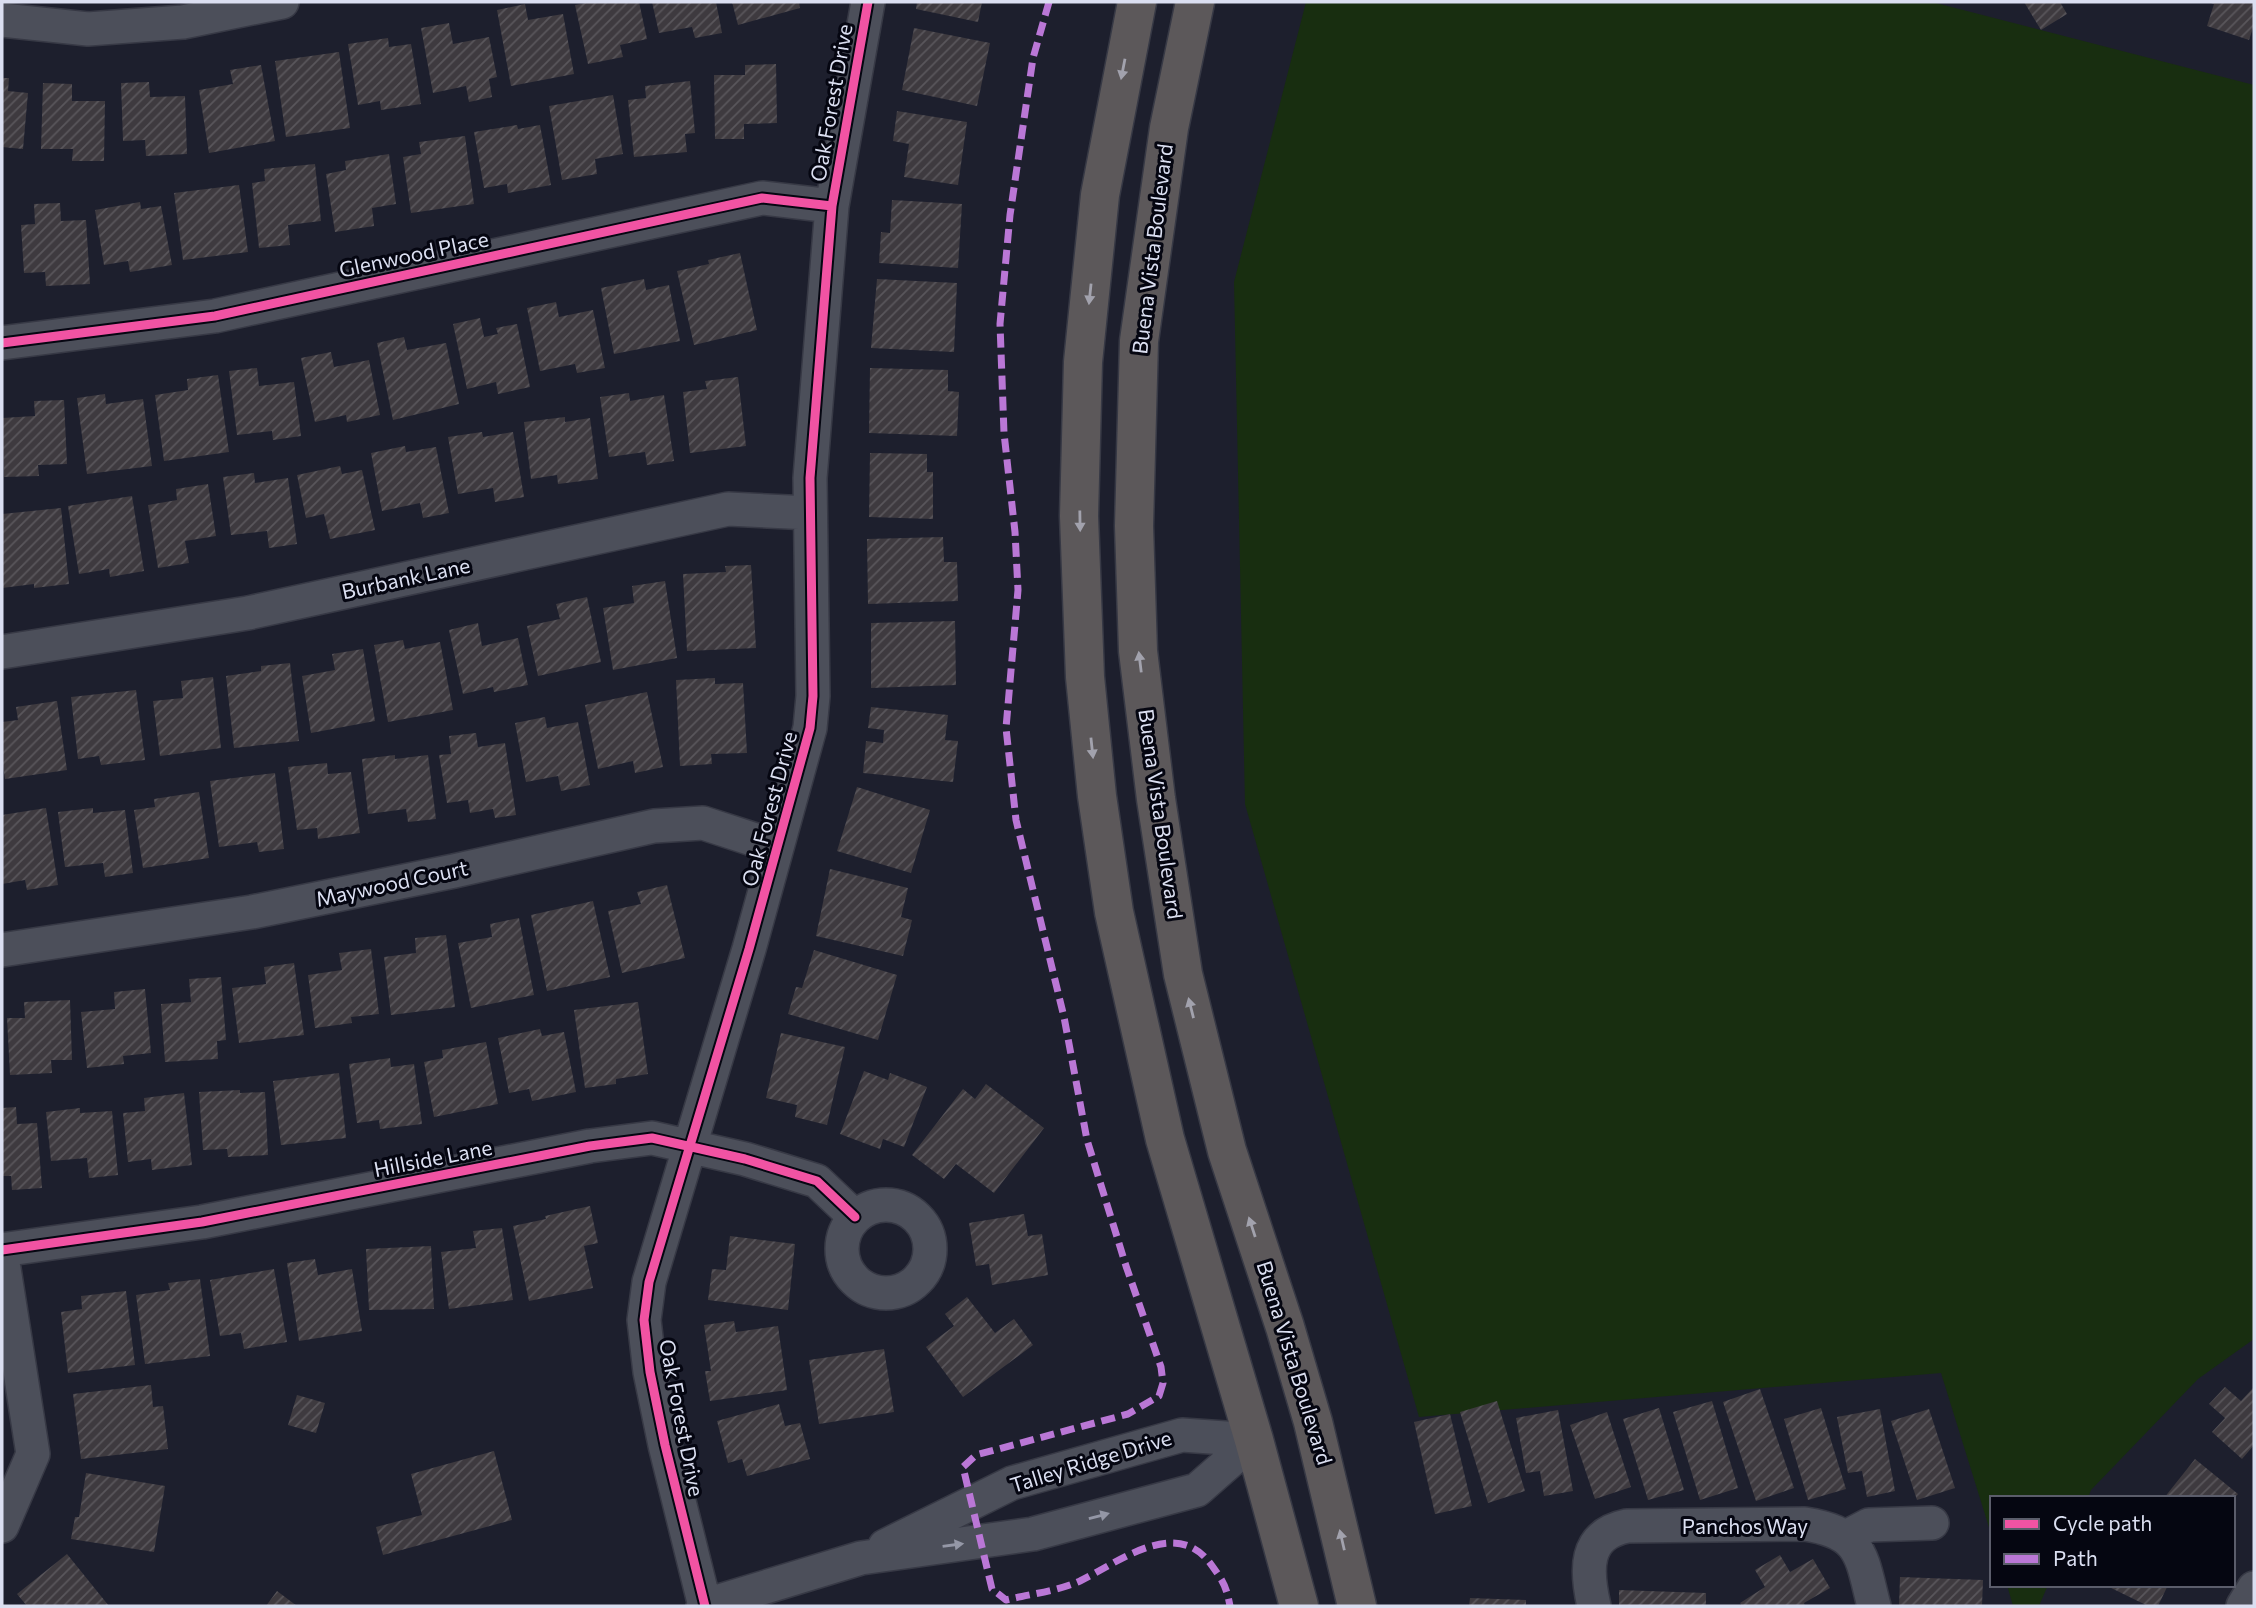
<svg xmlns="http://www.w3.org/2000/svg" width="2256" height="1608" viewBox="0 0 2256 1608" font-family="Commissioner,sans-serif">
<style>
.green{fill:#182e10}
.building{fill:url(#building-hatch)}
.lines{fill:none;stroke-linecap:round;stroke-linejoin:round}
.minor-casing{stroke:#373945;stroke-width:36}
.major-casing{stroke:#373945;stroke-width:41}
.minor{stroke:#4c4f5a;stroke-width:33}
.major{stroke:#5c585a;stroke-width:38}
.quiet{stroke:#ba77d6;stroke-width:7;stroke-dasharray:14 7;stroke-linecap:butt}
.cycleway-casing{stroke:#050611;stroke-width:13}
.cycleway{stroke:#f153a3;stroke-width:9}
.oneway{fill:#a2a2ad}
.oneway2{fill:#9497a6}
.labels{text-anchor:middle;stroke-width:6;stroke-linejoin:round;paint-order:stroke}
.street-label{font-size:21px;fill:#dbdff1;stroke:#050611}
</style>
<defs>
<pattern id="building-hatch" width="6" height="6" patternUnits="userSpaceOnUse" patternTransform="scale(1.75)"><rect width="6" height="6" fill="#3e3a3f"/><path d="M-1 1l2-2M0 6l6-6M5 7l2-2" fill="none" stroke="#59565b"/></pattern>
</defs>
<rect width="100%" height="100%" fill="#1d1f2d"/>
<path class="green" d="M1306,2H1932L2254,85V1339L2198,1379L2091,1490L2088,1498H1992V1537L1941,1373L1419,1417L1245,804L1234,282Z
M2007,1585H2048L2039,1606H2013Z"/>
<path class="building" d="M591,2H639L647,39L620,45L623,57L588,64L575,5Z
M652,2H716L722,33L695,38L692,27L659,33Z
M732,2H799L800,8L738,25Z
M917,2H982L978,22L916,9Z
M2024,2H2060L2067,14L2041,30Z
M2208,2H2254V25L2249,40L2207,26L2214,4Z
M525,4L528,20L563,14L574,74L511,86L497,10Z
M449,23L453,44L489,37L497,77L489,79L492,97L469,102L466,86L433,93L421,28Z
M914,28L990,43L977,106L902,90Z
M388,38L389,47L411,44L421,104L381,110L380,101L358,105L348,44Z
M339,52L350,128L286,137L275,61Z
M776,64L777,123L744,124V139H715L714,75H745V65Z
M261,65L275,141L209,153L199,90L233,84L230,70Z
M2,78H9L8,91L28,93L23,149L2,147Z
M690,81L695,133L685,134L687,152L634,157L628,100L646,98L645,86Z
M149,82L150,97L185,96L187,154L146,156L145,140L123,141L121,83Z
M43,83L72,84V101H105L104,161H72L73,149H41Z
M613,95L623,154L595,159L597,174L562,180L549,106Z
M897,111L967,122L958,185L904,177L909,144L893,141Z
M517,125L518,129L540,125L551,185L508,193L507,184L484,188L474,132Z
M465,136L474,204L411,213L403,157L421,154L419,142Z
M389,154L396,204L372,208L374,226L335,232L326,174L346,170L345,161Z
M315,164L321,221L288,225L290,245L259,248L252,183L265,181L264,169Z
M239,185L248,252L183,260L174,193Z
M892,200L962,204L958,268L879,263L881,232L890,233Z
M140,202L141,209L161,206L172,265L130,272L128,261L104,265L95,210Z
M60,203L61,221L86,220L90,284L46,286L45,272L24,273L21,225L35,224L34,204Z
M740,253L757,330L694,345L677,271L709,264L708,260Z
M644,279L646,290L669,285L680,341L614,354L601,288Z
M877,279L957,283L954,352L871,348Z
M556,302L559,317L593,310L605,368L577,373L575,364L540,371L527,308Z
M480,318L484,337L498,334L496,328L517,324L530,387L498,394L496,382L467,389L453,324Z
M404,337L407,350L446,343L459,404L393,420L377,343Z
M331,352L334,367L369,360L380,415L347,422L346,415L315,422L301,358Z
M257,368L259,386L294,382L301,436L273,440L272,431L237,435L229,371Z
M870,368L948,370V391L959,392L957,436L869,433Z
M218,375L229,452L164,461L155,395L188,390L187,379Z
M738,377L746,446L690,453L683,392L707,389L705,381Z
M629,393L630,401L664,395L674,461L647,465L645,452L609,457L600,397Z
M105,394L106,404L143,399L152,466L87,474L77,398Z
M64,400L67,464L38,465L39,476L4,477L2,418L35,416L34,401Z
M565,417V422L590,418L598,479L558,484L557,475L531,479L524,422Z
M482,432L483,437L513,432L524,497L495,502L493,488L458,494L448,437Z
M405,446L406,452L436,447L449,513L423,518L420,503L382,511L371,453Z
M870,453L927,454V472H933V519L869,517Z
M340,466L342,474L362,470L375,530L330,539L324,514L306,518L297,475Z
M254,473L255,483L288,478L297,544L269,548L267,531L231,535L223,477Z
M208,484L216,536L185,541L189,563L158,568L148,505L177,500L176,489Z
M132,496L144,571L110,577L109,569L79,574L68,506Z
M61,508L69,584L34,588V584L2,588V514Z
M943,537L944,562H957L958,601L868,604L867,539Z
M751,565L756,648L687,651L683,574L726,572L725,566Z
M665,581L677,658L613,670L603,608L634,603L632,586Z
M587,597L601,662L538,676L527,626L560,619L556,604Z
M955,621L956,685L871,688V623Z
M478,623L482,646L518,638L528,685L494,692L493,687L463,694L449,630Z
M403,640L405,649L440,642L453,710L388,722L374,645Z
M363,649L375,721L311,733L302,676L335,670L332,654Z
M290,663L299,741L234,748L226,676L261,671V666Z
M213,677L221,748L160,756L153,701L183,698L181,681Z
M715,678V684L743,683L747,753L711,754L712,764L680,766L676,680Z
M136,690L145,760L101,765L99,756L78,759L71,697Z
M647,692L663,767L635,773L633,761L598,769L585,705Z
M57,701L67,770L5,779L2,760V722L18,720L16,707Z
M871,707L948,715L945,740L958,741L953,782L863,773L866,741L883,743L884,730L868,728Z
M545,717L547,728L578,722L590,785L561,791L558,776L526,782L515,723Z
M476,733L478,747L505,743L516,815L495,818L493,809L470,813L468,800L447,803L439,755L451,754L449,736Z
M395,755V759L428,755L436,819L408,822L406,809L368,814L362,759Z
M327,763L328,774L351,772L360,833L318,839L317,828L297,830L288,767Z
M275,773L284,849L259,852L257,842L219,847L210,781Z
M857,787L930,810L911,873L837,851Z
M199,792L209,858L143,868L134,810L155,807L154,799Z
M46,808L58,885L27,890L25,880L2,884V815Z
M93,808V813L125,810L133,873L105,877L103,863L65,867L58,812Z
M830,869L908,888L901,917L912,920L903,956L816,936Z
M667,885L685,958L622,973L608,911L641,904L637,892Z
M593,901L610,977L547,991L531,915Z
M519,918L534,995L471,1008L458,943L492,937L490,924Z
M446,935L455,1007L391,1015L384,957L416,953L415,938Z
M371,949L379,1014L351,1017L352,1023L315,1028L308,975L342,970L339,953Z
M814,950L897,975L878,1040L788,1014L796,987L802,988Z
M294,963L304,1035L239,1043L232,988L266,984L264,967Z
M221,977L226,1040L217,1041L218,1059L165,1062L161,1004L191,1002L189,979Z
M145,989L151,1053L123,1056L124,1064L87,1068L81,1012L115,1009L114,992Z
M70,1000L72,1060H51L52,1073L10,1075L7,1018H25L24,1002Z
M638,1002L648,1074L616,1079V1084L585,1088L574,1010Z
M540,1029L542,1036L564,1032L576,1092L532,1101L529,1089L509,1093L498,1038Z
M781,1033L845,1047L827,1125L795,1117L797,1105L766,1098Z
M486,1042L498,1104L434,1117L424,1062L443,1058L442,1050Z
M390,1058L391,1067L414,1064L422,1124L380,1129L379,1120L357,1123L349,1064Z
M864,1071L888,1080L890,1073L927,1087L904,1147L883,1139L880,1149L840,1134Z
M339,1073L346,1138L281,1145L273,1081Z
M986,1084L1044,1128L994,1193L956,1164L944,1179L912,1155L963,1089L975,1099Z
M240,1090V1093L265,1092L268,1155L228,1157L227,1149L203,1150L199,1092Z
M184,1093L192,1165L152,1170L151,1159L128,1162L123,1113L145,1111L144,1098Z
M16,1107L17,1124L37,1123L42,1188L12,1190L11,1176H2V1108Z
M80,1108V1113L112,1111L118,1175L89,1178L87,1158L51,1161L46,1112Z
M590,1206L598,1243L584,1246L593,1288L529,1301L513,1226L546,1219L545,1216Z
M1024,1214L1028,1236L1042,1234L1048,1275L992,1285L989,1264L976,1266L969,1223Z
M502,1228L513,1300L449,1309L441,1252L476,1248L473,1231Z
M730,1236L795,1244L788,1310L708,1300L712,1269L726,1270Z
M431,1246L434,1309L369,1310L366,1249Z
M315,1259L318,1275L352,1269L362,1331L299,1341L287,1263Z
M274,1269L287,1342L244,1349L241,1333L220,1336L210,1280Z
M200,1279L210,1356L145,1364L136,1295L170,1290L168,1283Z
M126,1291L135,1365L68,1373L61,1312L82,1309L81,1296Z
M967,1297L995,1333L1014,1319L1033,1345L963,1397L926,1347L954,1326L945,1314Z
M734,1321L736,1332L778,1326L787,1390L710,1401L705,1371H711L704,1325Z
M884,1349L894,1412L819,1424L809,1360Z
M151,1385L153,1407L163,1406L168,1449L81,1459L73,1394Z
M2225,1387L2241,1401L2253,1388L2254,1390V1445L2242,1459L2212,1432L2225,1418L2209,1404Z
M1760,1389L1794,1488L1756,1501L1723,1402Z
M297,1395L325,1403L316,1433L288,1425Z
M1497,1401L1525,1491L1488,1503L1460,1412Z
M1712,1401L1738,1488L1700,1500L1673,1412Z
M779,1404L785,1426L800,1423L810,1459L747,1476L742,1459L728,1463L717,1421Z
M1659,1408L1684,1490L1648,1500L1623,1419Z
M1821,1408L1846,1489L1808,1500L1784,1419Z
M1880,1409L1895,1491L1867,1497L1862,1471L1848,1473L1837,1417Z
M1929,1409L1955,1488L1917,1500L1891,1421Z
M1558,1410L1573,1491L1544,1496L1540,1471L1526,1473L1516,1418Z
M1607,1412L1631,1487L1595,1499L1570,1425Z
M1450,1414L1472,1506L1435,1514L1414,1422Z
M494,1451L512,1520L383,1555L376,1527L422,1515L411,1474Z
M2195,1459L2238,1494L2233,1500V1498H2164Z
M86,1473L165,1486L154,1552L71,1539L75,1517H79Z
M67,1554L109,1606H27L17,1594Z
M1780,1555L1790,1572L1813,1559L1830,1588L1804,1603L1805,1606H1742L1740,1603L1765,1587L1755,1570Z
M1900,1577L1983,1580L1982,1606H1899Z
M2105,1585H2168L2158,1606H2148Z
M1619,1590L1706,1593V1606H1619Z
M277,1591L297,1606H266Z
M1470,1598L1526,1600V1606H1469Z"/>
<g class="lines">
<defs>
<path id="minor" d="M2,20L88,29L183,22L282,2
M2,343L215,316L762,198L832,206
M2,652L248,613L728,509L810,513
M2,950L252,912L454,871L654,826L703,823L777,847
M842 1249a44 44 0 1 1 88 0a44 44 0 1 1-88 0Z
M2,1250L202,1222L590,1146L652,1138L745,1159L817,1181L855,1217
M2,1256L33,1454L2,1526
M1846,1537L1869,1525L1932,1523
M885,1546L1012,1483L1182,1435L1254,1440
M703,1606L861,1558L1033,1534L1197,1490L1254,1440
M705,1606L665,1445L650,1372L644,1320L649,1282L749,949L810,728L813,696L810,478L832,206L868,2
M1594,1606C1586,1571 1583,1535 1627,1526L1805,1524C1863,1533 1861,1556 1874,1606
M2243,1606L2254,1588"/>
<path id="major" d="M1137,2L1100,195L1083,362L1079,516L1085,677L1097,796L1114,912L1165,1139L1254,1440L1299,1606
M1195,2L1169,128L1139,341L1134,526L1138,651L1156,799L1183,974L1227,1151L1285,1327L1313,1422L1357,1606"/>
</defs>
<use href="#minor" class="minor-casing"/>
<use href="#major" class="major-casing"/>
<use href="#minor" class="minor"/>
<use href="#major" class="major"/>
<path class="quiet" d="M1049,2L1033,58L1010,215L1000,324L1004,433L1015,532L1018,590L1006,728L1016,820L1064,1017L1087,1140L1126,1266L1161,1367L1163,1383L1159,1396L1128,1414L976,1455L963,1467L992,1589L1006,1600C1030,1594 1058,1591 1080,1581C1119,1562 1175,1517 1210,1563C1223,1581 1226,1585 1230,1606"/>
<defs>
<path id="cycleway" d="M2,343L215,316L762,198L832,206
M2,1250L202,1222L590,1146L652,1138L745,1159L817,1181L855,1217
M705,1606L665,1445L650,1372L644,1320L649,1282L749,949L810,728L813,696L810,478L832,206L868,2"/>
</defs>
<use href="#cycleway" class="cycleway-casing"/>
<use href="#cycleway" class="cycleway"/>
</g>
<defs><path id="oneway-solid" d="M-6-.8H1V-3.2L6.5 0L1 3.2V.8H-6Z" transform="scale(1.75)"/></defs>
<g class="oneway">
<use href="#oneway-solid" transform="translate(1123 69) rotate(101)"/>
<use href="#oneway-solid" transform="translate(1090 294) rotate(96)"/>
<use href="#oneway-solid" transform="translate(1080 521) rotate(89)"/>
<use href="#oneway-solid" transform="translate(1140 662) rotate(-97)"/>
<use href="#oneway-solid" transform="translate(1092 748) rotate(84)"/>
<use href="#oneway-solid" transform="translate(1191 1008) rotate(-104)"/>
<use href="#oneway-solid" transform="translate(1252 1227) rotate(-108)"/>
<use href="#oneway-solid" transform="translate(1342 1540) rotate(-103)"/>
</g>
<g class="oneway2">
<use href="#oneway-solid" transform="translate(1099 1516) rotate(-15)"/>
<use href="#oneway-solid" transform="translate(953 1545) rotate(-8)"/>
</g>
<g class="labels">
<g class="street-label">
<text transform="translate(832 103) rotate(-80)" y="7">Oak Forest Drive</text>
<text transform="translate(1153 249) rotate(-83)" y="7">Buena Vista Boulevard</text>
<text transform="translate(414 255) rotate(-12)" y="7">Glenwood Place</text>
<text transform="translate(406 579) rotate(-12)" y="7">Burbank Lane</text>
<text transform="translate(770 809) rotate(-75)" y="7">Oak Forest Drive</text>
<text transform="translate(1160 814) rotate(82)" y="7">Buena Vista Boulevard</text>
<text transform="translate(392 884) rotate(-12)" y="7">Maywood Court</text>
<text transform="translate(433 1159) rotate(-11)" y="7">Hillside Lane</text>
<text transform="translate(1294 1363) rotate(73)" y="7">Buena Vista Boulevard</text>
<text transform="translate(681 1418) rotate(79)" y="7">Oak Forest Drive</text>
<text transform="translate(1091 1462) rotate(-17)" y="7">Talley Ridge Drive</text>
<text x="1745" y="1534">Panchos Way</text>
</g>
</g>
<rect width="2256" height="1608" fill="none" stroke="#dbdff1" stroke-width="7"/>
<rect x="1990" y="1496" width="245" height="91" fill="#050611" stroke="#5b5d6b" stroke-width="2"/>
<rect x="2004" y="1519" width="35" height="10" fill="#f153a3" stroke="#5b5d6b" stroke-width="2"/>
<text x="2053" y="1531" font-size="21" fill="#dbdff1">Cycle path</text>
<rect x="2004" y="1554" width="35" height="10" fill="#ba77d6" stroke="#5b5d6b" stroke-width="2"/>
<text x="2053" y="1566" font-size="21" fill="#dbdff1">Path</text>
</svg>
